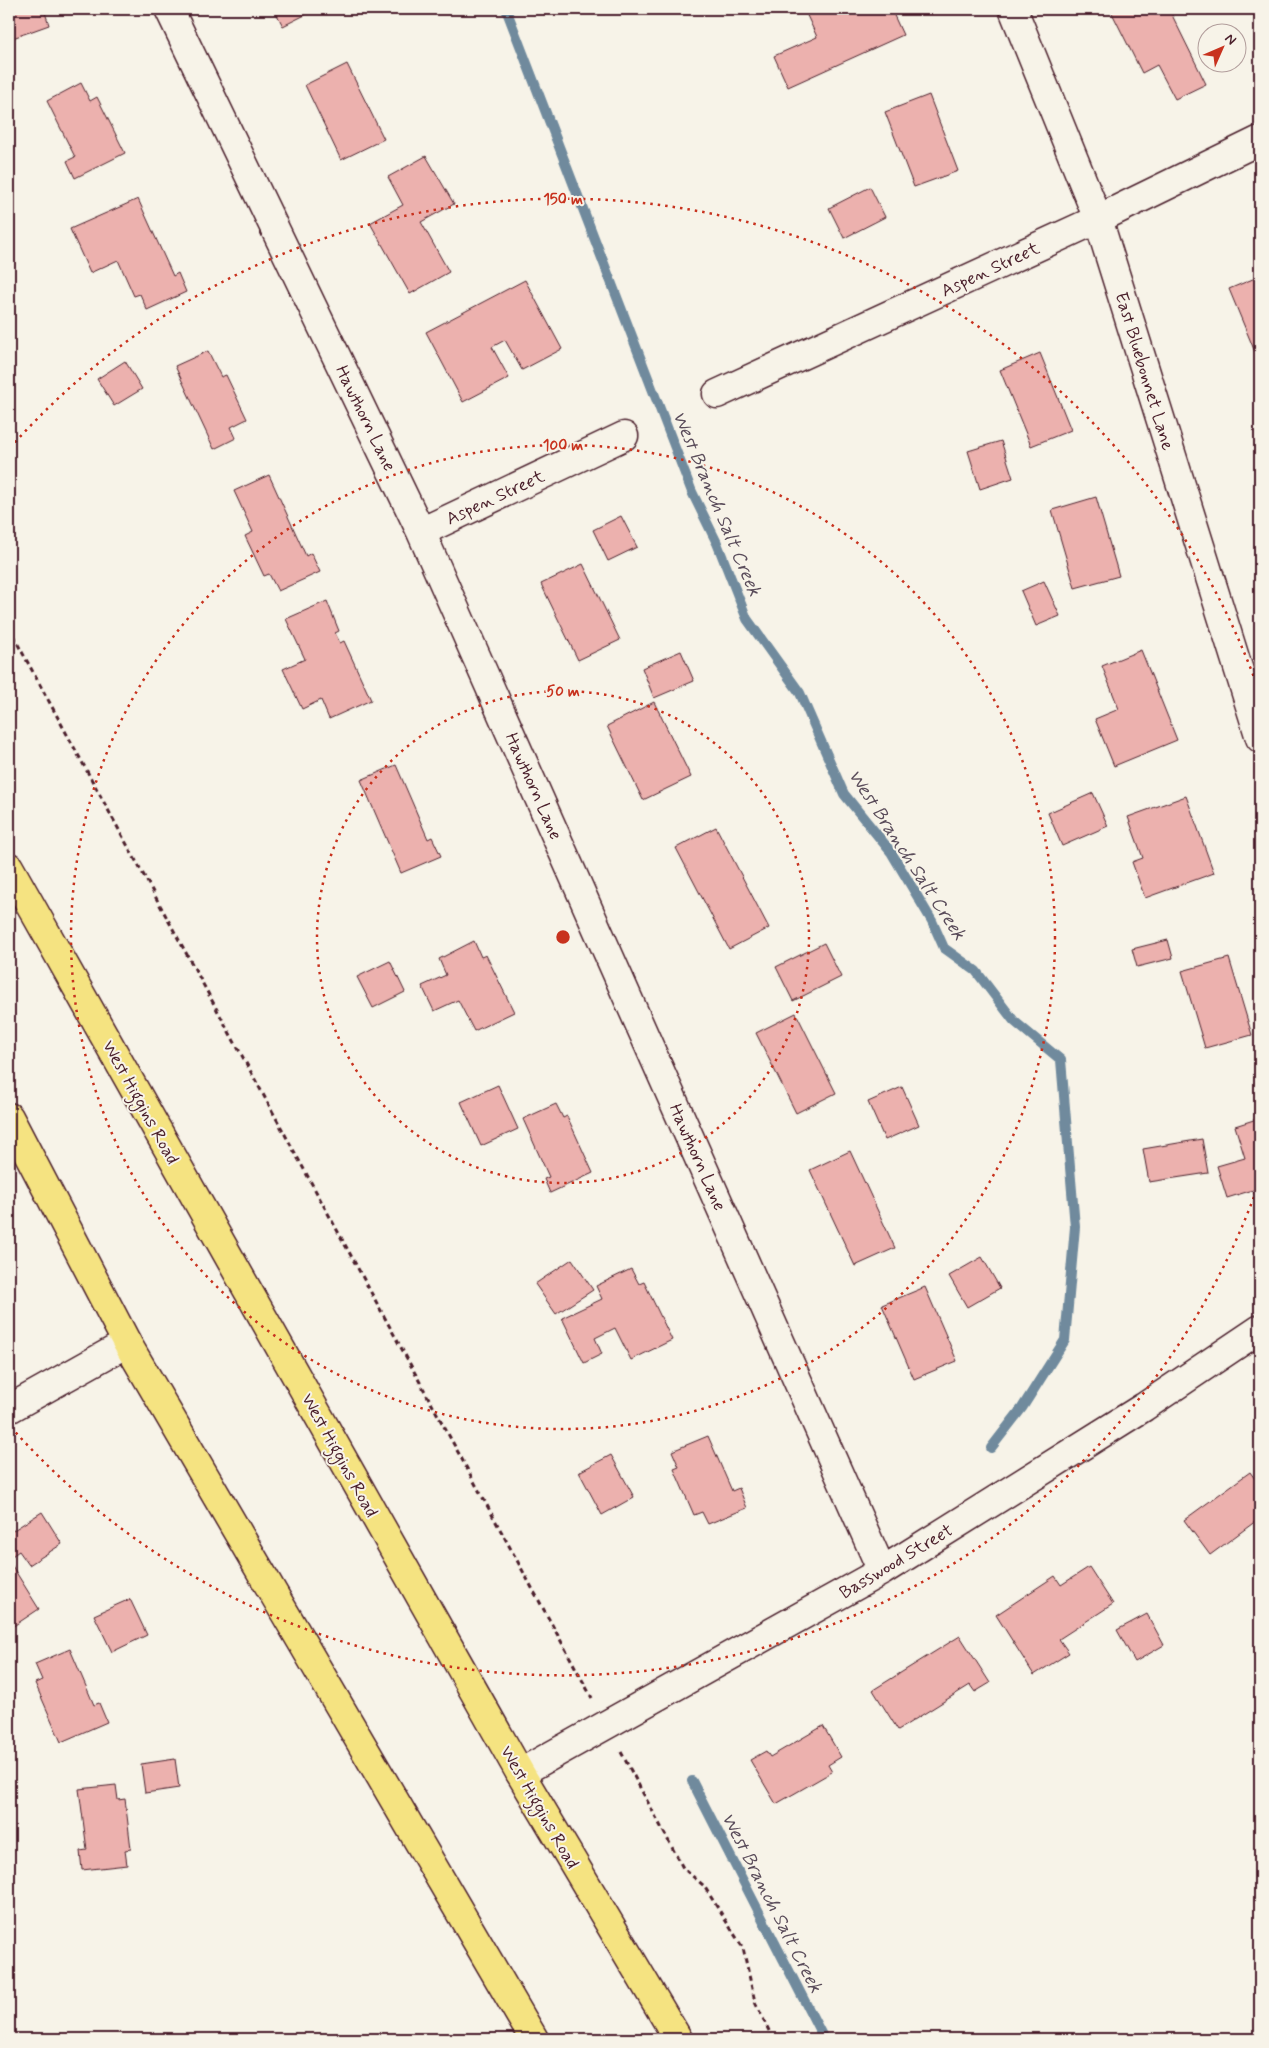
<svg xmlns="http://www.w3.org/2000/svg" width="1269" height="2048" viewBox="0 0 1269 2048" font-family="Mynerve,sans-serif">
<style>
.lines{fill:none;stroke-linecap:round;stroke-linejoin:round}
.stream{stroke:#6f8a9d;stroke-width:10}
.building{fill:#ecb1ae;stroke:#4a1f2b}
.minor-casing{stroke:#4a1f2b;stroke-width:31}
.primary-casing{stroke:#4a1f2b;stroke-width:31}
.path{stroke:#4a1f2b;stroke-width:3;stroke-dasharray:5 4;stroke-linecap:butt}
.minor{stroke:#f7f3e8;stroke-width:28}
.primary{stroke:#f5e381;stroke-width:28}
.ring{fill:none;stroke:#c8321e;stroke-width:2.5;stroke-dasharray:2.5 5}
.labels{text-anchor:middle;stroke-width:4;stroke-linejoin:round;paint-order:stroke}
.street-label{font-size:18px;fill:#4a1f2b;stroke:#f7f3e8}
.water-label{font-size:19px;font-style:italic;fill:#5a4c5a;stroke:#f7f3e8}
.centre{fill:#c8321e;stroke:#f7f3e8;stroke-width:2.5}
.ring-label{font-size:15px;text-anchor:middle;font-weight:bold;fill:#c8321e;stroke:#f7f3e8;stroke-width:4;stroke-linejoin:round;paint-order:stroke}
</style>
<rect width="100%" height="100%" fill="#f7f3e8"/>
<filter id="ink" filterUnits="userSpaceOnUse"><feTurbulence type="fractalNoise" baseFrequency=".02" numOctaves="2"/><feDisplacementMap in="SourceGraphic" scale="10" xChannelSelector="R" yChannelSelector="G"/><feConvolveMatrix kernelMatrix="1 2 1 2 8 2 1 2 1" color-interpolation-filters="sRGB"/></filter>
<g filter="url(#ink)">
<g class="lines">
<path class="stream" d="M506,9L692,492L717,543L747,619L800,693L844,794L891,852L932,921L944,948L976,971L1014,1021L1061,1060L1075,1227L1065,1340L1022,1408L991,1448
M692,1781L824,2039"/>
</g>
<path class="building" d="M9,9H44L49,25L10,39Z
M274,9H317L283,26Z
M804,9H891L903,35L788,87L774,56L817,37Z
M1110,9H1169L1206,84L1175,99L1157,65L1142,73Z
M347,64L384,139L341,160L305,85Z
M81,83L90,101L97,97L125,153L75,178L67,161L75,157L47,101Z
M929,95L958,171L914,187L885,112Z
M426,156L454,204L421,222L449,272L410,294L370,223L403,205L388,177Z
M870,187L885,217L844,238L829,208Z
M138,199L173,276L178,273L186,292L147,310L140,294L134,296L118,260L90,273L70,229Z
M1260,276V364L1229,289Z
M525,280L562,349L522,370L505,340L492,347L509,378L463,402L426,332Z
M208,351L221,377L226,375L247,419L231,427L236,438L214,449L175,366Z
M1040,353L1071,430L1031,446L1000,370Z
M125,361L142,389L114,406L97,379Z
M1001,441L1013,478L980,489L968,451Z
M269,475L306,556L311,553L320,572L278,591L269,574L264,576L245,536L253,532L234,491Z
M1096,497L1119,576L1075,588L1052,510Z
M621,516L637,547L608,561L593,530Z
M583,564L620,640L578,660L541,584Z
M1044,581L1060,616L1036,626L1021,591Z
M327,601L339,631L335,633L340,643L344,641L371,700L329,719L321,700L302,709L283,669L305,659L286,619Z
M1141,650L1177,740L1114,766L1095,719L1119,709L1102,666Z
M681,651L694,681L654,698L642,668Z
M654,702L691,777L643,800L607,726Z
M396,765L428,839L432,837L441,856L401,873L361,780Z
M1093,793L1108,826L1062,846L1048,813Z
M1186,796L1214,873L1145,898L1132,862L1143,858L1128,817Z
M716,827L769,928L729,949L676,848Z
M1168,940L1173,958L1137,967L1132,949Z
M474,941L481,957L486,955L514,1012L474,1031L458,1000L434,1011L422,986L446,975L439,959Z
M824,943L841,977L793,1001L776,967Z
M1229,958L1252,1035L1205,1048L1182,971Z
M390,961L405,992L373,1008L357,977Z
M796,1013L836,1093L796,1113L756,1033Z
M498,1085L518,1129L481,1146L461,1102Z
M902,1087L919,1125L885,1140L868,1102Z
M556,1104L563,1118L567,1116L593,1173L550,1193L544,1179L549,1177L523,1119Z
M1260,1118V1204L1257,1205L1253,1190L1227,1198L1217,1166L1245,1158L1235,1126Z
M1202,1139L1208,1173L1149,1182L1143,1149Z
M850,1151L895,1248L855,1266L810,1170Z
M982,1257L1000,1288L967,1307L949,1276Z
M572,1259L593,1290L556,1314L535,1284Z
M631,1269L639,1284L644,1282L672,1340L631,1360L615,1328L595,1338L602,1354L584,1363L562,1318L602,1299L596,1286Z
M925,1287L957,1361L914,1379L882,1305Z
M708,1436L732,1491L739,1488L747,1508L708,1524L702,1512L694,1515L674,1469L679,1467L672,1451Z
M611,1455L634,1497L602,1515L579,1472Z
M1250,1472L1260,1486V1518L1210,1555L1184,1520Z
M42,1512L62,1544L29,1565L19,1551L9,1558V1533Z
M9,1561L39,1609L9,1629Z
M1089,1567L1113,1604L1059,1639L1069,1653L1034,1675L996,1615L1055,1576L1061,1585Z
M130,1599L147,1635L112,1652L94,1615Z
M1147,1614L1164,1645L1135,1662L1117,1630Z
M960,1636L990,1683L975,1692L970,1685L898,1730L873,1690Z
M70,1649L94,1705L99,1703L107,1722L61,1742L35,1683L42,1680L35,1664Z
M823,1726L841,1757L828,1765L832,1772L776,1804L750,1760L766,1751L770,1757Z
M175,1759L179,1788L145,1793L141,1764Z
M116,1785L118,1800L125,1799L131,1849L125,1850L127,1865L82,1870L80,1851L87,1850L79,1789Z"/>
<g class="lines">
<defs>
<path id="minor" d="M169,9L421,532L882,1571
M1013,9L1098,219L1260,738
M717,394L1098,219L1260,140
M421,532L624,436
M9,1409L127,1343
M520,1773L882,1571L1144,1407L1260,1329"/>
<path id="primary" d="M9,867L520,1773L678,2039
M9,1117L127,1343L534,2039"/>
</defs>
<use href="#minor" class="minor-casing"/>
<use href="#primary" class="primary-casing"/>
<path class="path" d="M9,628L592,1698
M621,1752L683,1868L704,1886L743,1948L755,2002L773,2039"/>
<use href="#minor" class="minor"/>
<use href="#primary" class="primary"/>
</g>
</g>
<g class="ring">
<circle cx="563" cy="937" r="246"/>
<circle cx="563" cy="937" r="492"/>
<path d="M1259 1183A738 738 0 0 1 10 1426M10 448A738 738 0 0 1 1259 691"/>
</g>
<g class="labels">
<g class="street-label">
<text transform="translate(990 269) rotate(-25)" y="6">Aspen Street</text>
<text transform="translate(1145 371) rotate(73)" y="6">East Bluebonnet Lane</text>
<text transform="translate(366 418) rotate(64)" y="6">Hawthorn Lane</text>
<text transform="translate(495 497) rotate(-25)" y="6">Aspen Street</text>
<text transform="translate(534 786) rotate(66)" y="6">Hawthorn Lane</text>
<text transform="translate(141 1102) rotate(61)" y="6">West Higgins Road</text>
<text transform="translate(698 1157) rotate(66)" y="6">Hawthorn Lane</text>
<text transform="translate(340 1455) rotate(61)" y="6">West Higgins Road</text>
<text transform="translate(896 1561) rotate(-31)" y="6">Basswood Street</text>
<text transform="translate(540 1807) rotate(60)" y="6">West Higgins Road</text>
</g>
<g class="water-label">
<text transform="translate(718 503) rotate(67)" y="7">West Branch Salt Creek</text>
<text transform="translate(908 854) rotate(57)" y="7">West Branch Salt Creek</text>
<text transform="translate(773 1902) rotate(63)" y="7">West Branch Salt Creek</text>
</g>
</g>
<circle cx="563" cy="937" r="8" class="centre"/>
<g class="ring-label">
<text x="563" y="204">150 m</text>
<text x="563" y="450">100 m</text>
<text x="563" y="696">50 m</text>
</g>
<rect width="1269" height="2048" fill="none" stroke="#f7f3e8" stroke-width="30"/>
<rect x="15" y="15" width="1239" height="2018" fill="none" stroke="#4a1f2b" stroke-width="2" filter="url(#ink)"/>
<g transform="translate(1222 48) rotate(45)"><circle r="24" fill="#f7f3e8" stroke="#b29e9c"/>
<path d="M0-4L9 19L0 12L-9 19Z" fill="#c8321e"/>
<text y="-8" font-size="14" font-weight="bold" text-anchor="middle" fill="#4a1f2b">N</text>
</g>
</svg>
